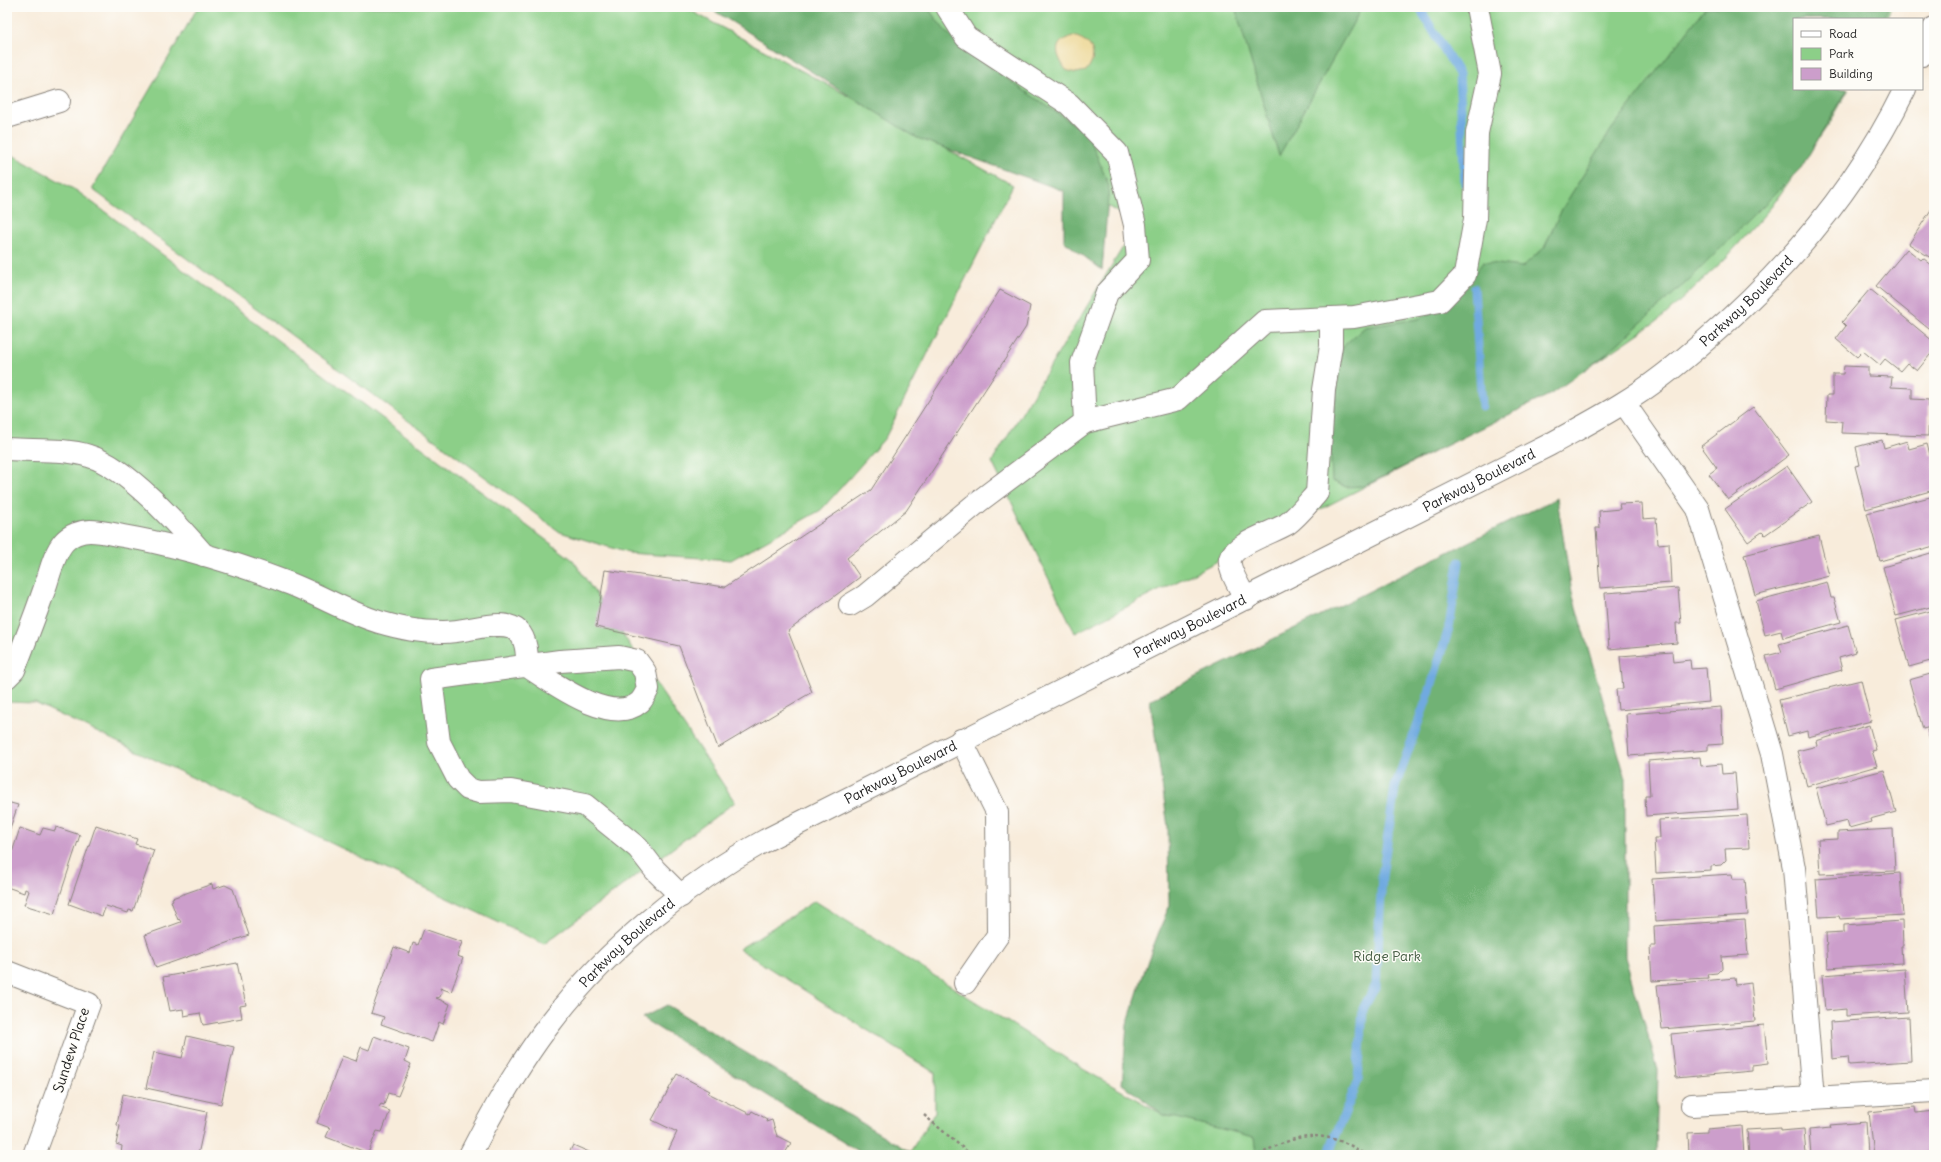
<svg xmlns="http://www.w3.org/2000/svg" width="1941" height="1162" viewBox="0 0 1941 1162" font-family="Delius,sans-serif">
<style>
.green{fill:#8ccf88;stroke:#547652}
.forest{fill:#71b274;stroke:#466748}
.sand{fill:#eeda9e;stroke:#857b5d}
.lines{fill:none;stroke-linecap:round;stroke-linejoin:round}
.stream{stroke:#70aae0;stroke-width:9}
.building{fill:#cc9ecb}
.minor-casing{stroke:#8a847c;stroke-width:24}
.path{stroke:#8a847c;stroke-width:2.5;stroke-dasharray:3 3;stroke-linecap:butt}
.minor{stroke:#fff;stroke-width:22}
.labels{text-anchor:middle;stroke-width:3;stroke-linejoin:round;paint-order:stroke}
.street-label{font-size:14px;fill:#1c1c1c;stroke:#fdfcf7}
.park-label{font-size:14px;fill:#435b42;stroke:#fdfcf7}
</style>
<rect width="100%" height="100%" fill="#fdfcf7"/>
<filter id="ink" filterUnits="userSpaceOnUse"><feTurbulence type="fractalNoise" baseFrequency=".025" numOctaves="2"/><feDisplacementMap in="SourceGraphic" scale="8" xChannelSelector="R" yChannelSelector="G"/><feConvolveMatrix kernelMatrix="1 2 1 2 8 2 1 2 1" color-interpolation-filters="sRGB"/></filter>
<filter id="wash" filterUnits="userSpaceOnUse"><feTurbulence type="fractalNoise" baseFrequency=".012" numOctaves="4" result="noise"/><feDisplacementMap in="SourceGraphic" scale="16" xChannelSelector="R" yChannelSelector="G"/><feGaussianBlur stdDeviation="0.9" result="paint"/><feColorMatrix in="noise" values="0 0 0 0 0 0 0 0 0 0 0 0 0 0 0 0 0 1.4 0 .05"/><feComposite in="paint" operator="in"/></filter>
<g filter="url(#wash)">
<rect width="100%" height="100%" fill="#f8ecdb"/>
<path class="green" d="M198,7H684L1013,185L885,438L821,510L731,560L628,553L560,532L92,189Z
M776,7H1891L1886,19H1794V89H1849L1831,121L1772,206L1726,258L1664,316L1597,362L1515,411L1075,633L992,462L1137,224Z
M7,152L77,191L573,560L735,802L544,944L35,703L7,702Z
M815,901L1083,1069L1164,1115L1171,1117L1594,1071L1657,1155H915L910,1152L935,1112V1073L739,949Z"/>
<path class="forest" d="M708,7H927L946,32L972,55L1088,134L1109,186L1102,270L1064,241V191L917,138Z
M1235,7H1362L1279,156Z
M1706,7H1888L1883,19H1794V89H1848L1801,168L1690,279L1604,356L1551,394L1364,486L1346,487L1332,481L1330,440L1342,347L1365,327L1418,319L1440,308L1466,285L1483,262L1522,267L1544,248L1562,209L1611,130Z
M1557,498L1572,593L1625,776V957L1658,1069L1656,1155H1256L1254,1137L1164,1115L1122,1084L1127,1025L1148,960L1169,906L1168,827L1150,700Z
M1930,830L1934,832V892Z
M667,1005L915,1155H864L642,1018Z"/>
<path class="sand" d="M1073,36C1093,41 1099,55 1086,71L1076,73L1066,70C1056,55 1051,42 1073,36Z"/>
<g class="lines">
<path class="stream" d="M1419,7L1459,74L1465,184
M1474,288L1482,406
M1328,1155L1358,1080L1363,1009L1376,985L1382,876L1395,787L1430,690L1449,628L1459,562"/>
</g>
<g id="blocks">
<path class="building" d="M1934,205V260L1909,244Z
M1907,249L1921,260L1923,258L1934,267V333L1876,286Z
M1870,289L1934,342V350L1917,371L1907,363L1900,371L1885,359L1880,365L1863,351L1857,357L1836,339L1846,326L1842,322Z
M1000,290L1030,306L1026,327L906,511L847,558L860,577L788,631L812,692L718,748L679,646L596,627L605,570L725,587L871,490Z
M1844,366L1868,367V376L1892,377L1891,387L1912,388V399L1929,400L1928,436L1841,433L1842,421L1826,420L1827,395H1833V374H1843Z
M1753,407L1789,455L1728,500L1709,474L1717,468L1701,446Z
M1882,440L1884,448L1907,441L1909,449L1927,444L1930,455L1934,454V490L1866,509L1855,466L1860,465L1856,447Z
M1787,466L1812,502L1765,535L1762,532L1748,542L1725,509Z
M1934,496V546L1880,561L1867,513Z
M1642,503L1643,519L1656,518L1658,544L1669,543L1671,583L1600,588L1596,528H1600L1599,511L1620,509L1619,504Z
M1819,536L1829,576L1755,595L1744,555Z
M1934,552V606L1896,616L1883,567Z
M1827,582L1831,598H1834L1841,622L1783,638L1781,631L1765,635L1756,601Z
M1678,588L1681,623H1676L1677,643L1609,649L1605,593Z
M1934,610V660L1909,667L1896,620Z
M1848,625L1856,653L1839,658L1842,670L1775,689L1766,656L1782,652L1779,644Z
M1672,652L1673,662L1690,660L1691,669L1706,668L1709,702L1618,710L1616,689H1623L1620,656Z
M1934,673V726L1923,729L1909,680Z
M1861,680L1871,721L1808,737L1807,731L1788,736L1779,700Z
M1721,707L1723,744L1708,745V750L1629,756L1626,714Z
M1869,725L1876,750L1872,751L1877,766L1807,786L1797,751L1817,746L1816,741Z
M1934,728V753L1927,730Z
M1700,757L1701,766L1721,764L1722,774L1735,773L1738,809L1646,816L1645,796H1650L1648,761Z
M1884,770L1896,812L1870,819L1871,822L1849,828L1847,821L1826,826L1816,788Z
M7,802L18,805L7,837Z
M1747,815L1749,848L1725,849L1726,860L1721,865L1711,866V870L1656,873L1654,838H1660L1659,820Z
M96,825L137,839L135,844L154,850L133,911L129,910L128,913L106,906L102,916L69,904Z
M56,827L80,835L54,914L24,905L29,891L25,889L24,893L7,887V868L20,828L40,835L43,828L55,831Z
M1893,829L1895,871L1820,874L1818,840L1838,839V832Z
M1900,873L1903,915L1840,919L1839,916L1819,917L1816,879Z
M1732,874L1733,879H1745L1748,915L1655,921L1652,879Z
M212,884L213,889L225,885L233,889L249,935L156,968L145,935L181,922L179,919L178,920L171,901L173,900L172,898Z
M1745,920L1748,955L1721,957L1722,968L1717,973L1707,974L1708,978L1652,981L1650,946H1655L1654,926Z
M1902,921L1903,946H1901L1902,963L1828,968L1826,933L1844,932V925Z
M424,929L462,942L457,956L463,958L451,992L440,988L442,992L440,997L436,998L450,1004L443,1024L439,1022L432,1042L381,1024L384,1017L371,1013L394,947L410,953L413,943L418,945Z
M237,963L246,1005L240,1006L242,1018L203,1025L200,1013L184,1016L183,1009L170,1011L163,977Z
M1905,969L1908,1012L1846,1016V1009L1825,1011L1822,975Z
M1735,978L1736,985L1751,983L1755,1021L1662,1029L1657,985Z
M1909,1017L1911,1061L1849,1065L1848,1057L1832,1059L1830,1022Z
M1764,1025L1768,1063L1752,1065V1071L1676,1078L1671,1034Z
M187,1036L234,1047L221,1104L146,1088L154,1052L182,1058Z
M374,1036L409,1049L405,1061L411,1064L398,1096L388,1093L384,1105L381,1104L379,1107L390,1111L382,1132L377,1131L368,1153L326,1137L330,1128L317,1123L342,1056L356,1061L361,1047L369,1050Z
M677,1074L710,1091L708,1093L750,1114L752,1111L767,1119L766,1122L772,1120L777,1136L791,1143L784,1155H670L669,1149L677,1132L652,1120Z
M123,1094L207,1112L198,1155L176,1151L175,1155L121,1154L122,1146L116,1144L120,1126L117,1125Z
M1915,1107L1916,1113L1934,1111V1155H1874L1869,1112Z
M1866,1122L1868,1155H1811L1809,1130L1831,1128L1830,1125Z
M1742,1126L1744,1155H1689L1688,1133L1707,1132V1129Z
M1781,1128V1131L1804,1129L1806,1155H1749L1747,1130Z
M573,1145L596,1155H568Z"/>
</g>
</g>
<g filter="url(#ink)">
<use href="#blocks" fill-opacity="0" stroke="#8a847c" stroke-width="1"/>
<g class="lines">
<defs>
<g id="minor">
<path d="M1922,55L1934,28"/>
<path d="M7,117L59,101"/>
<path d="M1624,403L1698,509L1772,754L1794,868L1813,1098"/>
<path d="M1085,422L1178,399L1265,321L1354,317L1440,301L1465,275L1475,219L1477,133L1490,74L1477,7"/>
<path d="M7,449C34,451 64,448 89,456C127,467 178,525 204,555"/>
<path d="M1246,599C1241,590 1228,569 1230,559C1234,544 1274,532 1287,524C1298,516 1308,503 1317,493L1324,390L1331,346V318"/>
<path d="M850,605L865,596L978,502L1085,422L1082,363L1107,293L1138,260L1135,225L1117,153L1069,104L966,37L947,7"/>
<path d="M7,677L14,670C24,644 34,619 43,593C49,578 53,554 64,542C70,535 81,531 90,531C101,531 112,534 123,536C176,545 232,562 283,581C316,593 346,612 379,622C403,629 419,632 443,632C483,632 529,602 527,666C552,682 611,727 640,702C643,699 646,693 648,689L645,672L637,661L619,657L560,661L431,679L439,742L458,779L468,789L479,792L511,791L585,805L638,848L655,870L681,896"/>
<path d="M961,740L997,812L998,935L965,983"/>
<path d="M7,972L89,1004L34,1155"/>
<path d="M1692,1105L1934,1091"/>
<path id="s1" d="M470,1155C494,1108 520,1062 552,1021C607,949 687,883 766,840L1549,445C1574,431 1599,418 1623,403C1653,385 1681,362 1707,339C1788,269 1858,185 1905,89"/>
</g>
</defs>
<use href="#minor" class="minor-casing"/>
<path class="path" d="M924,1115L971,1155
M1259,1155C1270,1148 1299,1135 1312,1136C1329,1136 1352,1143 1364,1155"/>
<use href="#minor" class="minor"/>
</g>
</g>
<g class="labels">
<g class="street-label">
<text dy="5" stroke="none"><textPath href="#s1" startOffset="1562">Parkway Boulevard</textPath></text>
<text dy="5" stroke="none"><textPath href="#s1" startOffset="1238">Parkway Boulevard</textPath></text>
<text dy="5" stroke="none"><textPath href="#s1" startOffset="914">Parkway Boulevard</textPath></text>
<text dy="5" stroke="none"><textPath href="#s1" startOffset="590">Parkway Boulevard</textPath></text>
<text dy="5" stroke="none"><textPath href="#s1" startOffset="266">Parkway Boulevard</textPath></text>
<text transform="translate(71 1050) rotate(-72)" y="5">Sundew Place</text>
</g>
<g class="park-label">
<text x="1387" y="961">Ridge Park</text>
</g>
</g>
<rect width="1941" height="1162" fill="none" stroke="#fdfcf7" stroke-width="24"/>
<rect x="1793" y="18" width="130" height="72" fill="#fdfcf7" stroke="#a3a29f"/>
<rect x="1801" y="31" width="20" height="6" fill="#ffffff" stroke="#a3a29f"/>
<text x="1829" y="38" font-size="12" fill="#1c1c1c">Road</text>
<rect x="1801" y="48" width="20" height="12" fill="#8ccf88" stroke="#a3a29f"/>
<text x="1829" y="58" font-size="12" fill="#1c1c1c">Park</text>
<rect x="1801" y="68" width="20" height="12" fill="#cc9ecb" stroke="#a3a29f"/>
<text x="1829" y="78" font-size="12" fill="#1c1c1c">Building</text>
</svg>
